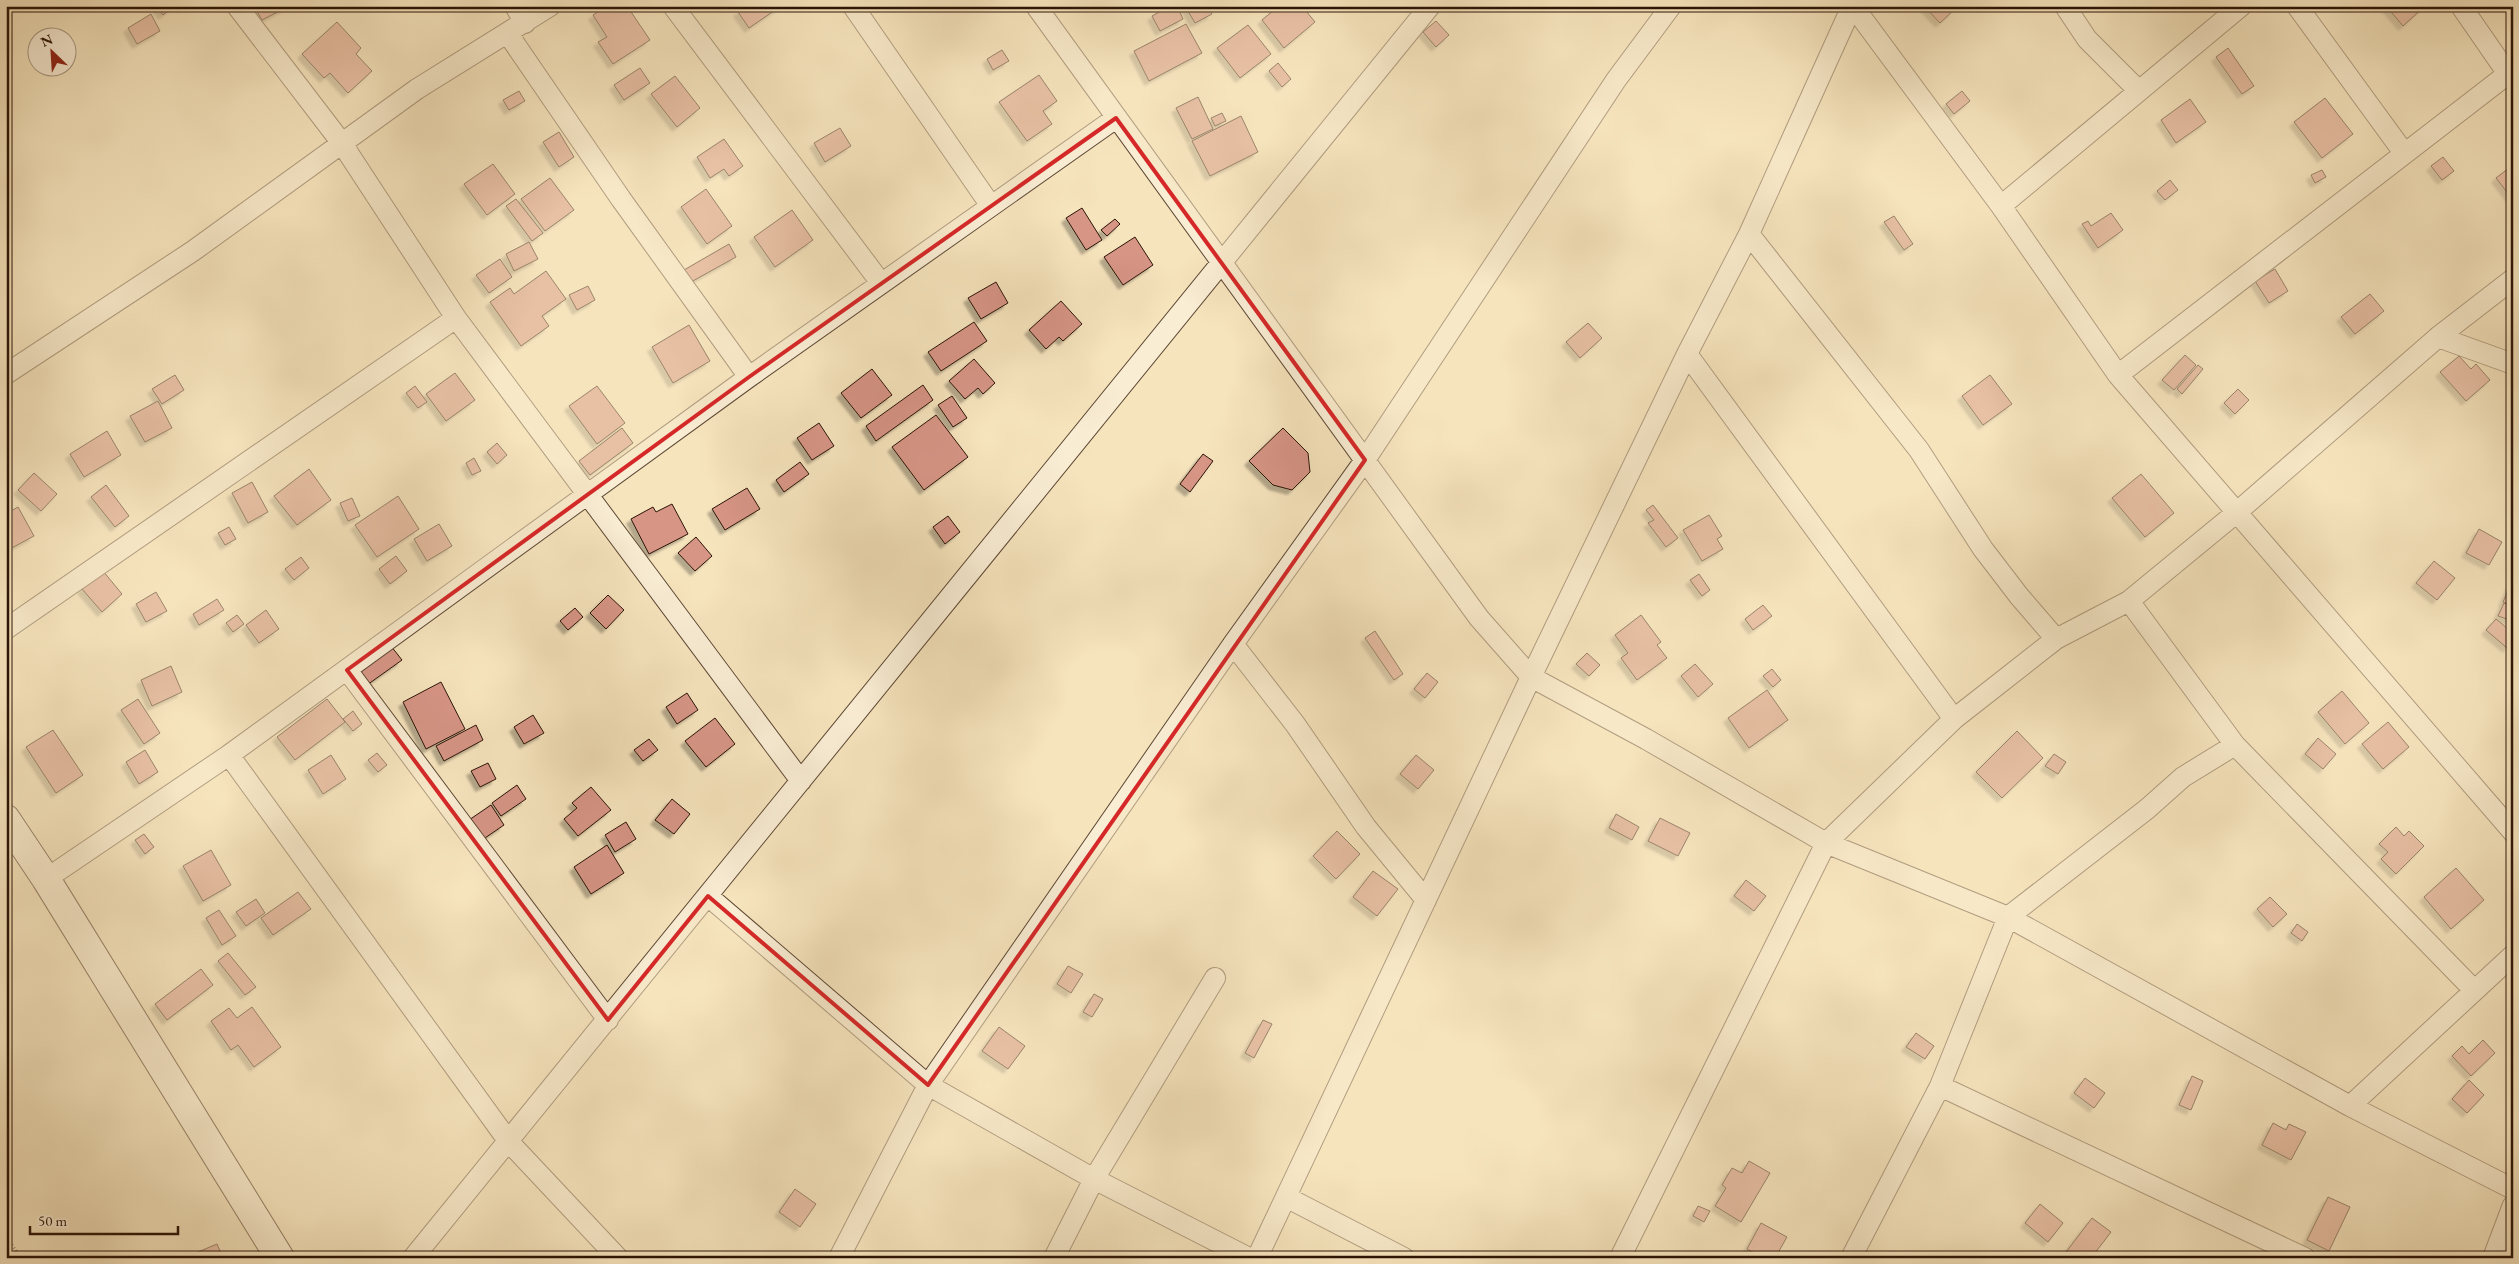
<svg xmlns="http://www.w3.org/2000/svg" width="2519" height="1264" viewBox="0 0 2519 1264" font-family="'EB Garamond',serif">
<style>
.building{fill:#d79586;stroke:#2c1406;filter:url(#shadow)}
.lines{fill:none;stroke-linecap:round;stroke-linejoin:round}
.street-casing{stroke:#5e4834;stroke-width:22}
.secondary-casing{stroke:#2c1406;stroke-width:30}
.path{stroke:#2c1406;stroke-width:3;stroke-dasharray:1 2.5;stroke-linecap:butt}
.street{stroke:#f9edd4;stroke-width:20}
.secondary{stroke:#f9edd4;stroke-width:28}
.marked{fill:none;stroke:#d62828;stroke-width:4;stroke-linejoin:round}
</style>
<defs>
<filter id="shadow"><feDropShadow dx="-4.5" dy="4.5" stdDeviation="1" flood-color="#0004"/></filter>
</defs>
<rect width="100%" height="100%" fill="#f6e4bd"/>
<filter id="stains"><feTurbulence type="fractalNoise" baseFrequency=".004" numOctaves="4"/><feColorMatrix values="0 0 0 0 .2 0 0 0 0 .09 0 0 0 0 .02 0 0 0 .5 -.17"/></filter>
<radialGradient id="worn" r=".72"><stop offset=".6" stop-color="#630" stop-opacity="0"/><stop offset="1" stop-color="#630" stop-opacity=".3"/></radialGradient>
<path class="building" d="M156,6H174L163,15Z
M254,6H289L262,20Z
M607,6H627L650,40L613,64L598,42L607,37L593,15Z
M747,6H781L749,28L738,12Z
M1170,6H1177L1183,19L1160,31L1152,16Z
M1185,6H1207L1212,14L1195,23Z
M1279,6H1302L1315,22L1284,48L1262,20Z
M1924,6H1950L1954,10L1940,23Z
M2386,6H2425L2403,26Z
M151,14L160,31L137,44L128,28Z
M1436,21L1449,35L1436,47L1423,32Z
M337,22L361,48L356,54L372,71L348,93L330,73L324,78L302,54Z
M1186,24L1202,53L1149,81L1134,51Z
M1248,25L1271,54L1240,78L1217,48Z
M2228,48L2254,86L2242,94L2216,57Z
M1002,50L1009,61L993,70L987,59Z
M1278,63L1291,79L1282,87L1269,71Z
M640,68L650,83L624,100L614,85Z
M1039,75L1057,101L1043,111L1052,124L1027,141L999,102Z
M675,76L700,108L677,127L651,94Z
M519,91L525,101L509,110L503,100Z
M1962,91L1970,101L1954,114L1946,104Z
M1198,97L1213,129L1192,139L1176,108Z
M2325,98L2353,134L2322,158L2294,122Z
M2190,99L2206,122L2176,143L2161,120Z
M1222,113L1226,121L1215,126L1211,118Z
M1241,116L1258,152L1210,176L1192,141Z
M840,128L851,146L825,162L814,143Z
M559,132L574,157L559,167L543,142Z
M724,139L743,166L729,176L724,169L710,178L697,157Z
M2443,157L2454,171L2442,180L2431,166Z
M493,164L515,194L487,215L464,184Z
M2513,165V200L2496,178Z
M2322,170L2326,177L2315,183L2311,175Z
M550,178L574,210L545,231L521,199Z
M2170,180L2178,190L2165,200L2157,191Z
M706,189L732,226L707,244L681,207Z
M516,199L543,233L532,241L506,206Z
M1082,208L1102,240L1086,250L1066,218Z
M792,210L813,240L775,267L754,237Z
M2111,213L2123,230L2098,248L2082,224L2088,221L2091,226Z
M1894,216L1913,244L1904,250L1884,222Z
M1115,219L1120,224L1107,236L1101,230Z
M1135,237L1153,265L1123,285L1104,257Z
M529,242L538,259L514,271L506,254Z
M729,244L736,257L691,282L684,270Z
M500,259L512,277L489,293L476,275Z
M2275,269L2288,291L2269,303L2255,281Z
M546,271L566,299L542,316L549,326L521,346L490,302L510,288L514,294Z
M996,282L1008,303L981,319L968,298Z
M588,286L595,300L577,310L569,295Z
M2370,294L2384,311L2355,334L2341,317Z
M1061,301L1082,324L1063,341L1059,337L1046,349L1029,330Z
M974,322L987,341L941,371L928,352Z
M1588,323L1602,338L1580,358L1566,342Z
M689,325L710,361L673,383L652,347Z
M2185,355L2196,365L2174,390L2162,380Z
M2459,356L2471,369L2476,364L2490,380L2466,401L2440,372Z
M974,359L995,383L983,394L978,388L965,399L949,381Z
M2198,365L2203,369L2182,394L2177,389Z
M872,369L892,395L861,418L841,393Z
M455,373L475,400L446,421L426,394Z
M175,375L184,390L162,404L152,389Z
M1990,375L2012,404L1983,425L1962,396Z
M923,385L933,400L876,441L866,426Z
M415,386L427,402L418,408L406,393Z
M597,386L625,423L597,444L569,406Z
M2238,389L2249,400L2235,414L2224,403Z
M952,396L967,418L953,427L938,405Z
M158,401L172,428L145,442L130,416Z
M936,415L968,457L924,490L892,447Z
M819,423L834,446L812,460L797,438Z
M622,428L633,443L590,475L579,461Z
M1283,428L1308,453L1310,472L1292,490L1273,485L1249,461Z
M107,431L121,455L84,477L70,454Z
M497,443L507,455L497,464L487,452Z
M1203,454L1213,461L1190,492L1180,484Z
M474,458L481,471L472,475L466,463Z
M800,462L809,474L784,492L776,480Z
M309,469L331,500L297,525L274,496Z
M34,473L57,494L41,511L18,490Z
M2141,474L2174,513L2145,537L2112,498Z
M252,482L268,512L248,523L232,493Z
M106,485L129,516L115,527L91,497Z
M747,488L760,509L725,530L712,509Z
M398,496L419,529L377,557L355,525Z
M352,498L360,516L348,521L340,503Z
M672,504L688,534L649,554L631,519L653,507L656,512Z
M1653,505L1678,538L1666,547L1648,523L1654,520L1646,510Z
M18,507L34,536L6,551V514Z
M1709,515L1722,536L1717,539L1723,549L1702,561L1683,530Z
M948,516L960,532L945,544L933,527Z
M439,524L452,546L427,561L414,539Z
M229,527L236,539L225,545L218,533Z
M2479,529L2502,542L2489,565L2466,553Z
M696,537L712,556L695,571L678,553Z
M396,556L407,571L390,584L379,569Z
M301,557L309,568L294,580L285,569Z
M2434,561L2455,578L2437,600L2416,583Z
M103,571L122,594L102,612L82,589Z
M1699,574L1710,590L1702,596L1690,580Z
M2511,584H2513V606L2503,602Z
M156,592L167,611L146,622L136,604Z
M608,595L624,610L606,629L590,613Z
M217,599L224,610L199,625L193,614Z
M2504,603L2513,607V621L2498,616Z
M1763,605L1772,616L1753,630L1745,619Z
M575,608L583,617L568,630L560,621Z
M266,610L279,629L259,643L246,625Z
M237,615L244,624L233,632L226,623Z
M1641,615L1661,642L1657,645L1667,658L1637,680L1621,658L1628,653L1615,635Z
M2496,619L2513,633V642L2507,648L2486,630Z
M1375,631L1403,674L1394,680L1365,638Z
M391,646L402,660L367,685L356,671Z
M1587,653L1600,665L1589,676L1576,664Z
M1695,664L1713,684L1698,697L1681,676Z
M171,666L182,692L152,706L141,680Z
M1772,669L1781,680L1773,687L1763,676Z
M1427,673L1438,682L1425,698L1414,689Z
M441,682L465,729L426,749L403,702Z
M1767,690L1788,720L1749,748L1728,718Z
M2342,691L2369,723L2345,744L2318,712Z
M687,693L698,710L677,724L666,707Z
M138,699L160,733L144,744L121,710Z
M327,699L345,722L295,760L277,737Z
M353,711L362,724L353,731L343,719Z
M533,715L544,733L524,744L514,727Z
M715,718L735,744L706,767L685,741Z
M2388,722L2409,747L2383,769L2362,744Z
M476,725L483,740L444,761L436,746Z
M53,730L83,775L56,793L26,747Z
M2017,731L2043,758L2002,798L1976,772Z
M2318,738L2336,754L2323,769L2305,754Z
M649,739L658,750L643,761L634,750Z
M145,750L158,772L139,784L126,762Z
M377,753L387,765L378,772L368,760Z
M2054,754L2066,762L2058,774L2045,766Z
M331,755L346,779L323,794L308,770Z
M1416,755L1434,770L1418,789L1400,774Z
M488,763L496,779L480,787L471,771Z
M517,785L526,799L501,816L492,803Z
M591,787L611,810L578,836L564,819L577,808L572,803Z
M672,799L690,814L674,834L655,820Z
M491,805L504,825L482,840L469,820Z
M1616,814L1639,827L1632,840L1609,828Z
M1660,818L1690,833L1678,856L1648,841Z
M626,822L636,839L615,852L605,835Z
M2396,827L2404,836L2409,831L2424,846L2396,874L2381,859L2388,852L2379,844Z
M1337,831L1360,854L1336,879L1313,856Z
M144,834L154,847L145,854L135,840Z
M607,845L624,873L591,894L574,867Z
M211,850L231,885L203,901L183,866Z
M2456,868L2484,900L2451,929L2424,897Z
M1373,871L1398,889L1377,916L1353,897Z
M1746,880L1766,896L1754,911L1734,896Z
M298,892L311,909L273,935L261,918Z
M2270,897L2287,914L2273,927L2257,909Z
M256,899L265,913L246,926L236,912Z
M219,910L236,936L222,945L206,918Z
M2297,924L2308,932L2302,941L2291,933Z
M228,953L256,987L245,995L218,961Z
M1068,966L1083,974L1071,993L1057,984Z
M201,969L213,985L167,1020L155,1004Z
M1094,994L1103,999L1092,1017L1083,1012Z
M252,1007L281,1047L254,1067L238,1045L231,1050L211,1021L229,1008L237,1018Z
M1263,1020L1272,1024L1254,1058L1245,1053Z
M999,1027L1025,1046L1008,1069L982,1051Z
M1916,1033L1934,1046L1925,1059L1906,1047Z
M2483,1040L2495,1053L2471,1076L2452,1056L2462,1046L2469,1054Z
M2192,1076L2203,1081L2191,1110L2179,1105Z
M2085,1078L2105,1093L2094,1108L2074,1093Z
M2469,1080L2484,1095L2467,1113L2452,1099Z
M2273,1123L2286,1130L2289,1124L2306,1132L2291,1160L2262,1145Z
M1749,1161L1770,1173L1741,1222L1715,1206L1726,1188L1722,1185L1732,1168L1742,1173Z
M795,1189L816,1204L800,1227L779,1212Z
M2328,1197L2350,1207L2329,1251L2307,1240Z
M2040,1204L2063,1223L2048,1242L2025,1223Z
M1698,1206L1710,1211L1704,1222L1693,1216Z
M2092,1218L2111,1232L2091,1258H2065L2063,1256Z
M1761,1223L1787,1237L1775,1258H1763L1747,1249Z
M217,1244L223,1258H200L198,1252Z"/>
<g class="lines">
<defs>
<path id="street" d="M237,6L341,142L456,318L801,781
M515,6L525,23
M673,6L881,283
M853,6L991,206
M1036,6L1479,618L1531,677L1646,739L1826,843L2008,917L2350,1106L2513,1189
M1853,6L2001,206L2118,375L2513,832
M2065,6L2087,39L2139,91
M2297,6L2404,153
M2461,6L2508,74
M508,34L621,199L749,377
M2001,206L2241,6
M1749,234L1919,450L1983,549L2019,596L2056,639
M2438,337L2513,364
M1687,354L1954,719
M6,374L193,251L417,89L550,6
M2118,375L2513,70
M2129,601L2235,745L2474,990
M6,629L456,318
M1233,644L1295,724L1366,827L1426,900
M347,670L608,1020
M229,755L509,1142L618,1258
M46,879L229,755L749,377L1116,118
M708,896L928,1085L1094,1179L1249,1258
M1940,1086L2305,1258
M2350,1106L2513,955
M1286,1197L1404,1258
M413,1258L1430,6
M839,1258L928,1085L1233,644L1365,460L1616,80L1671,6
M1054,1258L1094,1179L1215,978
M1257,1258L1531,677L1687,354L1749,234L1852,6
M1620,1258L1826,843L1954,719L2056,639L2129,601L2236,513L2438,337L2513,279
M1851,1258L1940,1086L2008,917L2147,809L2183,777L2235,745
M2493,1258L2513,1205"/>
<path id="secondary" d="M6,819L46,879L280,1258"/>
</defs>
<use href="#street" class="street-casing"/>
<use href="#secondary" class="secondary-casing"/>
<path class="path" d="M6,1236L21,1258"/>
<use href="#street" class="street"/>
<use href="#secondary" class="secondary"/>
</g>
<path d="M0 0H2519V1264H0ZM1116,118L1365,460L928,1085L708,896L608,1020L347,670L749,377Z" fill="#f6e4bd" fill-opacity=".55" fill-rule="evenodd"/>
<path class="marked" d="M1116,118L1365,460L928,1085L708,896L608,1020L347,670L749,377Z"/>
<rect width="2519" height="1264" fill="none" stroke="#f6e4bd" stroke-width="25"/>
<rect x="8" y="8" width="2504" height="1249" fill="none" stroke="#2c1406" stroke-width="2.5"/>
<rect x="12" y="12" width="2494" height="1239" fill="none" stroke="#2c1406"/>
<g transform="translate(52 52) rotate(335)"><circle r="24" fill="#f9edd4" stroke="#a79682"/>
<path d="M0-4L9 19L0 12L-9 19Z" fill="#8f2418"/>
<text y="-8" font-size="14" font-weight="bold" text-anchor="middle" fill="#2c1406">N</text>
</g>
<path d="M30 1226v8h148v-8" fill="none" stroke="#2c1406" stroke-width="2.5"/>
<text x="38" y="1226" font-size="15" fill="#2c1406" stroke="#f9edd4" stroke-width="4" paint-order="stroke">50 m</text>
<rect width="100%" height="100%" filter="url(#stains)"/>
<rect width="100%" height="100%" fill="url(#worn)"/>
</svg>
